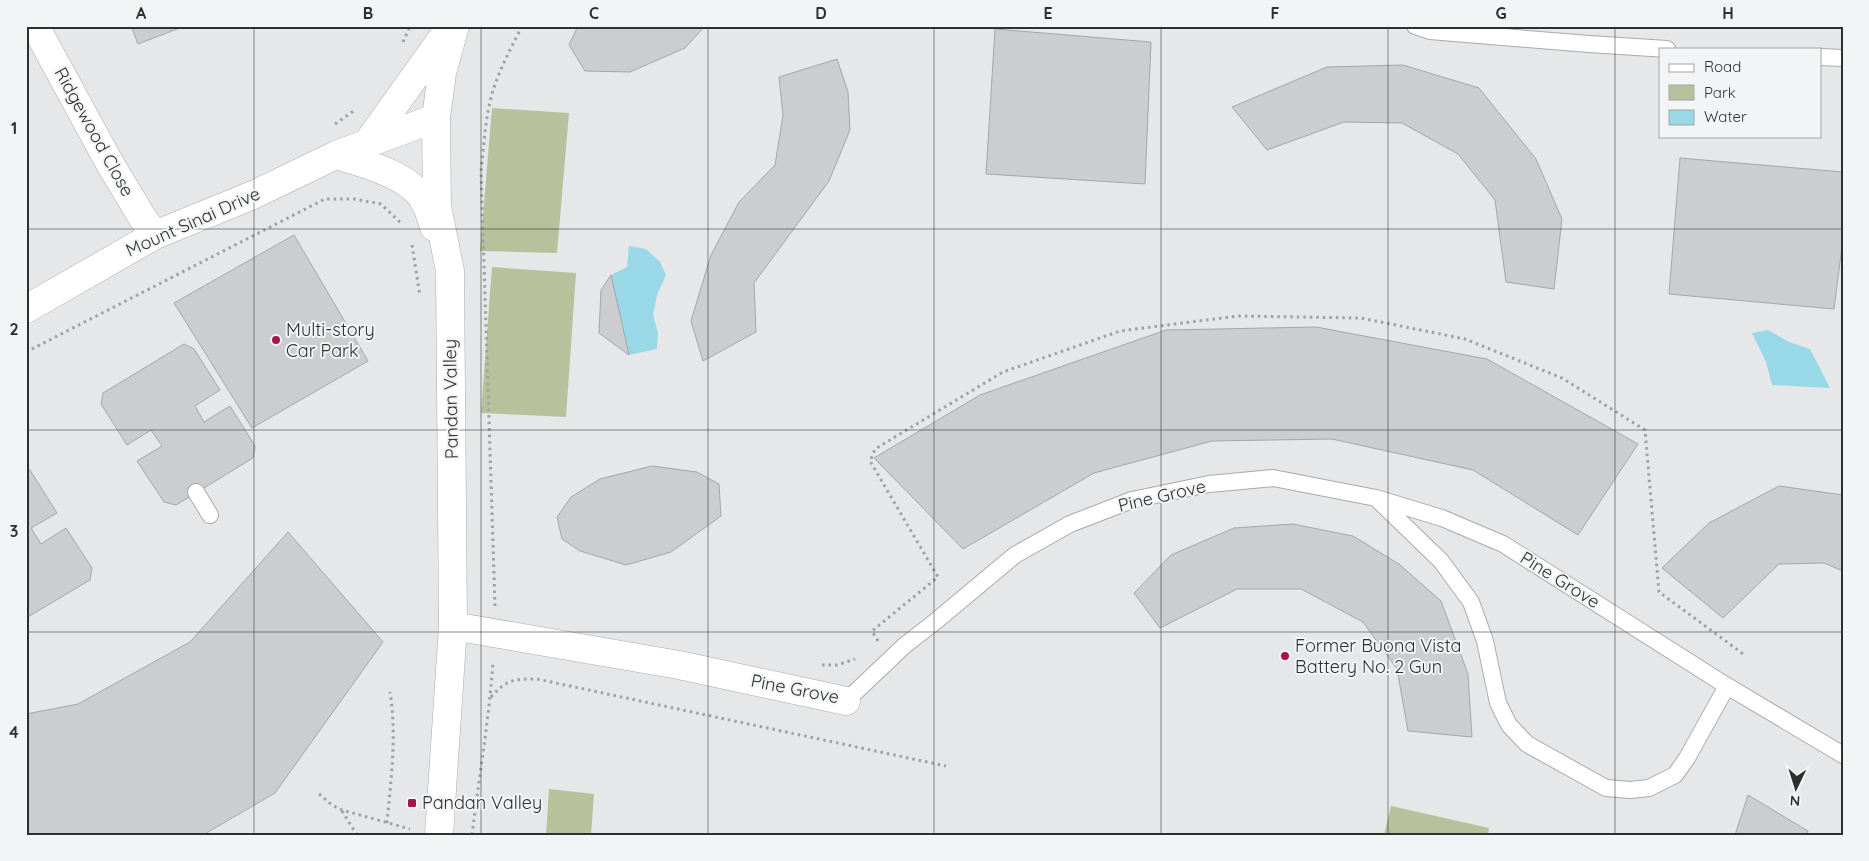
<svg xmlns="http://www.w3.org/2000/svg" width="1869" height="861" viewBox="0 0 1869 861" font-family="Quicksand,sans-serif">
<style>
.green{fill:#b7c29c}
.water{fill:#99d8e7}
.building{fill:#cbcdce;stroke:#a5a6a8}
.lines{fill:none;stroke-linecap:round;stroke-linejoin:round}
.service-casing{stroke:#a9aaac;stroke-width:18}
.minor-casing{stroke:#a9aaac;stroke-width:29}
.path{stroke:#9fa1a1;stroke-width:3;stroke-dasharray:2.5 4;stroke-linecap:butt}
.service{stroke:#fff;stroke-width:16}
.minor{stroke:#fff;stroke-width:28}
.grid{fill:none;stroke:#2e2f2f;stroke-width:1;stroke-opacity:0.55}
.poi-dot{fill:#a8144b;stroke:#f3f4f5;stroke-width:2}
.labels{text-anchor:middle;stroke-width:4;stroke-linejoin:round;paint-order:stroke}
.street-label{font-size:18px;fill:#2e2f2f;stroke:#f3f4f5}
.poi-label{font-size:18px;fill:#2e2f2f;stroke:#f3f4f5;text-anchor:start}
.neatline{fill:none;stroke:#2e2f2f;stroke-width:2}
.grid-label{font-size:16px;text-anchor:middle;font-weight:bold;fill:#2e2f2f}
</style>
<rect width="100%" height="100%" fill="#e5e7e8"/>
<path class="green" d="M492,108L569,113L557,253L480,251Z
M492,267L576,273L566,417L481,413Z
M549,789L594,794L591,835H546Z
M1391,806L1489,828L1488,835H1384Z"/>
<path class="water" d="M629,246L646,249L660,262L666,275L657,295L653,315L658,333L657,349L629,355L599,333L601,290L611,275L627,267Z
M1768,330L1789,342L1810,349L1830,388L1772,385L1766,362L1752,333Z"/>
<path class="building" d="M131,26H185L138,44Z
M578,26H705L685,48L630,72L585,71L569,45Z
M995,29L1151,42L1145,184L986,174Z
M837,59L848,92L850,130L829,181L754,283L756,332L703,361L691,321L711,255L739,202L775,165L783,115L779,77Z
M1403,65L1479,88L1536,159L1562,219L1554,289L1506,282L1495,200L1458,154L1402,123L1344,122L1267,150L1232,107L1327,67Z
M1680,158L1843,172V239L1834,309L1669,294Z
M294,235L368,361L252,428L174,303Z
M611,275L629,355L599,333L601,290Z
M1316,327L1487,359L1638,444L1578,535L1473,470L1332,439L1212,441L1094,473L963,549L874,458L980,395L1166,330Z
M184,344L194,349L220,390L195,406L204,422L230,406L255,446L253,458L176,505L164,502L137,461L162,446L151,430L127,445L101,404L103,393Z
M652,466L697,472L719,484L721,516L671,552L626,565L580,551L562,539L557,517L571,497L600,479Z
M26,469L30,470L57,513L31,528L41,544L66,528L92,568L90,580L26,618Z
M1779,486L1843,495V571L1824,563L1779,564L1723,618L1662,568L1709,523Z
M1293,524L1353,536L1399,564L1441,601L1468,674L1472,737L1408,731L1397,669L1363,622L1301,589H1237L1160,628L1134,593L1171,555L1234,528Z
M288,532L383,642L275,793L203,835H26V714L78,704L190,642Z
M1748,795L1808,831L1806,835H1735Z"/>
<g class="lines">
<defs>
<path id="service" d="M1415,26L1430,31L1589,44L1667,49
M1820,57L1843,58
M196,492L210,515
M1379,501L1441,561L1471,602L1485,641L1498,703L1509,725L1527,744L1606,788L1630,790L1649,788L1675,775L1687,758L1727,686
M846,701L904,646L936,621L1015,555L1070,524L1132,500L1209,484L1273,478L1376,498L1442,518L1503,544L1727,686L1843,755"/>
<path id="minor" d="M35,26L109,162L142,217L155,235
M368,142L446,33
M336,155C363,163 410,175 424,201C429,209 431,218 434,227
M26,309L155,235L253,195L336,155L436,118
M453,626L679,665L846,701
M439,835L453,626L450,271L437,206L436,118L442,73L455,26"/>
</defs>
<use href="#service" class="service-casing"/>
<use href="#minor" class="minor-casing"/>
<path class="path" d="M403,42L410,26
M335,124L355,110
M412,245L420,296
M26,352L325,199H354L381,204L402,224
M495,606L481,171C484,146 485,119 492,94C499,70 511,48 522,26
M878,641L872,631L938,577L870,461L875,449L1003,372L1120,331L1238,316L1361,318L1465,339L1562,378L1645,430L1659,592L1746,656
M822,665H837L855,659
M491,697C507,679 514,679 537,679L946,766
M319,794L332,805L342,810L410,829
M342,811L357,835
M387,823C391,779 397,736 390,692
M472,835C479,777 489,720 493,662"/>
<use href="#service" class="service"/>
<use href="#minor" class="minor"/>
</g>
<path class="grid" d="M254,26V835M481,26V835M708,26V835M934,26V835M1161,26V835M1388,26V835M1615,26V835M26,229H1843M26,430H1843M26,632H1843"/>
<g class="poi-dot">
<circle cx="276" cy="340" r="5"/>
<circle cx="1285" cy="656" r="5"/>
<rect x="407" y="798" width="10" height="10" rx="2.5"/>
</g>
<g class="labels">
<g class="street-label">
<text transform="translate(94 132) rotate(61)" y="6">Ridgewood Close</text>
<text transform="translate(193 222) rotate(-24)" y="6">Mount Sinai Drive</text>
<text transform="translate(451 399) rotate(-91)" y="6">Pandan Valley</text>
<text transform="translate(1162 496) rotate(-13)" y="6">Pine Grove</text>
<text transform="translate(1560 580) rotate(32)" y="6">Pine Grove</text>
<text transform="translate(795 689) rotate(11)" y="6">Pine Grove</text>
</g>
<g class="poi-label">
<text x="286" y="336">Multi-story<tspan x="286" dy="21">Car Park</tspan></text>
<text x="1295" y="652">Former Buona Vista<tspan x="1295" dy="21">Battery No. 2 Gun</tspan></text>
<text x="422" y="809">Pandan Valley</text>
</g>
</g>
<rect width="1869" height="861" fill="none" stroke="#f3f4f5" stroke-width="55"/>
<rect x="1659" y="48" width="162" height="90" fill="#f3f4f5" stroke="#a4a5a6"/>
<rect x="1669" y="64" width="25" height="8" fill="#ffffff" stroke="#a4a5a6"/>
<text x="1704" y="72" font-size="15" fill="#2e2f2f">Road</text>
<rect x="1669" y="85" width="25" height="15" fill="#b7c29c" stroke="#a4a5a6"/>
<text x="1704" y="98" font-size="15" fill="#2e2f2f">Park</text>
<rect x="1669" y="110" width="25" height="15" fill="#99d8e7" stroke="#a4a5a6"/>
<text x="1704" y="122" font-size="15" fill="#2e2f2f">Water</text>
<g transform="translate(1796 788) rotate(184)" stroke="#f3f4f5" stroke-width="4" paint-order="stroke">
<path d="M0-4L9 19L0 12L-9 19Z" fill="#2e2f2f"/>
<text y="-8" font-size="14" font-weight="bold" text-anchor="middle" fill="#2e2f2f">N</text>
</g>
<rect x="28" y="28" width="1814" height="806" class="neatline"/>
<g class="grid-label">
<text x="141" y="19">A</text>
<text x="368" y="19">B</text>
<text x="594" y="19">C</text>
<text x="821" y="19">D</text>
<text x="1048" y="19">E</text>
<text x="1275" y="19">F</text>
<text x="1501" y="19">G</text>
<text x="1728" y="19">H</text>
<text x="14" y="134">1</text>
<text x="14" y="335">2</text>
<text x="14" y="537">3</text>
<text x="14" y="738">4</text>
</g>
</svg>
